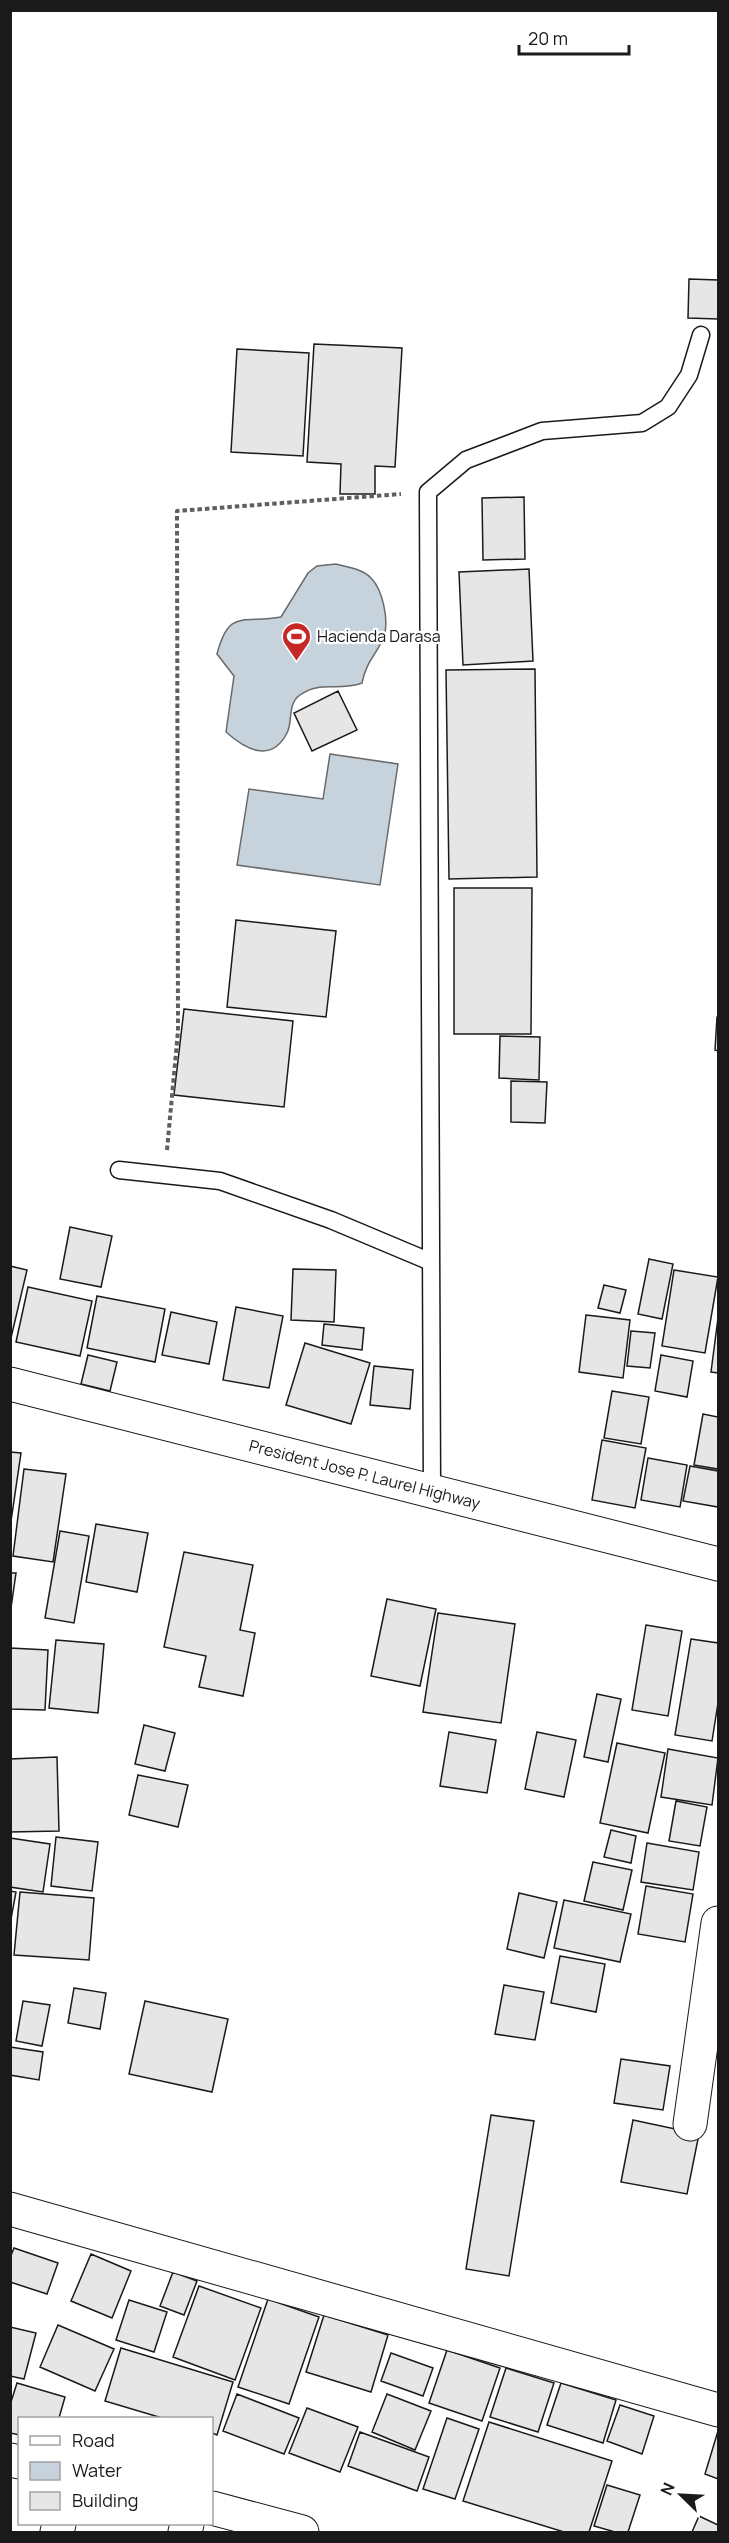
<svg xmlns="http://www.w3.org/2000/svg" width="729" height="2543" viewBox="0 0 729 2543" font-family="Manrope,sans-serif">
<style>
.water{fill:#c6d2dc;stroke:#6a6a6a;stroke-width:1.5}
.building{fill:#e6e6e6;stroke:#1a1a1a;stroke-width:1.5}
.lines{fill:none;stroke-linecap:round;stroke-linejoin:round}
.lane-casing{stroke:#1a1a1a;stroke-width:19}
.street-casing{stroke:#1a1a1a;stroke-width:35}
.highway-casing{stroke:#1a1a1a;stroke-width:35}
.path{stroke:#5f5f5f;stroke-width:4;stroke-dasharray:4.5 3;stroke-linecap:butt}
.lane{stroke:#fff;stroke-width:16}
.street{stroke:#fff;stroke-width:33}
.highway{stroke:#fff;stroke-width:33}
.labels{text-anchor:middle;stroke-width:4.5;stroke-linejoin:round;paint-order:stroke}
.poi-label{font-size:16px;fill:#1a1a1a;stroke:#fff;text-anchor:start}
.street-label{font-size:16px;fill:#1a1a1a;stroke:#fff}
</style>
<rect width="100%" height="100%" fill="#fff"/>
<path class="water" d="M336,564C347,567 363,569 371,578C383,590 389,621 384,636C378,653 366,661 362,683C338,692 321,680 300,695C287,704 293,722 287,733C271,764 245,749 226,732L234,676L217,654C229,608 243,624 281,617L308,573L317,566Z
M330,754L398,764L380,885L237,865L249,789L323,799Z"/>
<path class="building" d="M689,279L718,280V319L688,318Z
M314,344L402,348L395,467L375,466V494H340L341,464L307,462Z
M237,349L309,353L303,456L231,452Z
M524,497L525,559L483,560L482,498Z
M529,569L533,661L463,665L459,572Z
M535,669L537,877L449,879L446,670Z
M338,691L357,730L312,751L294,713Z
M454,888H532L531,1034H454Z
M236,920L336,931L326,1017L227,1007Z
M184,1009L293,1021L284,1107L174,1095Z
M717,1017H718V1051L715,1050Z
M500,1036L540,1037L539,1080L499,1078Z
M511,1081L547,1082L545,1123L511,1122Z
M70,1227L112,1236L101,1287L60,1279Z
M649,1259L673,1264L662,1319L638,1314Z
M10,1266L27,1270L10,1342Z
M293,1269L336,1270L334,1322L291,1320Z
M674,1270L718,1277L705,1353L662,1346Z
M604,1285L626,1290L620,1313L598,1308Z
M28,1287L92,1301L80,1356L16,1342Z
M97,1296L165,1309L155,1362L87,1348Z
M236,1307L283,1316L269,1388L223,1380Z
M171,1312L217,1322L209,1364L162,1355Z
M586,1315L630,1320L623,1378L579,1372Z
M718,1318V1373L711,1372Z
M324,1324L364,1328L362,1350L322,1345Z
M631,1331L655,1333L650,1368L627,1366Z
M305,1343L370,1363L351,1424L286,1405Z
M88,1355L117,1362L110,1391L81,1384Z
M661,1355L693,1361L687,1397L655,1391Z
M374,1366L413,1370L410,1409L370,1405Z
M612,1391L649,1397L641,1444L604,1438Z
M703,1414L718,1417V1469L694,1465Z
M602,1440L646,1448L635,1508L592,1500Z
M10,1452L21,1453L10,1528Z
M648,1458L687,1465L680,1507L641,1500Z
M690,1466L718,1471V1507L683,1501Z
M24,1469L66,1474L53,1562L13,1556Z
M96,1524L148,1533L137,1592L86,1582Z
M60,1531L89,1536L74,1623L45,1618Z
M184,1552L253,1565L240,1630L255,1633L243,1696L199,1687L206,1656L164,1647Z
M10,1573H16L10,1615Z
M387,1599L436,1609L420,1686L371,1676Z
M438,1613L515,1624L501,1723L423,1712Z
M646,1625L682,1631L668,1716L632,1710Z
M691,1639L718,1643V1703L712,1741L675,1735Z
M56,1640L104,1644L98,1713L49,1708Z
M10,1648L48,1650L45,1710L10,1709Z
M597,1694L621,1699L608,1762L584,1757Z
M144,1725L175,1733L165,1771L135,1764Z
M449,1732L496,1740L487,1793L440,1786Z
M537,1732L576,1740L564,1797L525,1789Z
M617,1743L665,1753L648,1833L600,1823Z
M668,1749L718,1758L712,1805L661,1797Z
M57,1757L59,1831L10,1832V1759Z
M138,1775L188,1785L178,1827L129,1815Z
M676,1801L707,1807L700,1846L669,1841Z
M611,1830L636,1836L631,1863L604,1857Z
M56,1837L98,1842L92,1891L51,1886Z
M10,1838L50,1844L43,1892L10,1887Z
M647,1843L699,1852L693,1890L641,1882Z
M593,1862L632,1870L623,1910L584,1901Z
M646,1886L693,1894L685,1942L638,1934Z
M10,1891L16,1892L10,1924Z
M20,1892L94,1898L89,1960L14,1955Z
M519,1893L557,1902L544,1958L507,1949Z
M564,1900L631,1914L620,1962L554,1948Z
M560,1956L605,1964L596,2012L551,2003Z
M504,1985L544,1992L535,2040L495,2034Z
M74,1988L106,1993L100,2029L68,2023Z
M23,2001L50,2005L42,2046L16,2041Z
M145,2001L228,2019L212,2092L129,2074Z
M10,2047L43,2052L39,2080L10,2075Z
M621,2059L670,2066L663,2110L614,2103Z
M491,2115L534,2121L509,2276L466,2269Z
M633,2120L699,2134L687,2194L621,2182Z
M14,2248L58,2263L47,2294L10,2282V2258Z
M91,2254L131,2271L112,2318L71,2301Z
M173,2272L197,2281L184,2315L160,2306Z
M199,2286L261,2308L235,2380L173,2357Z
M268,2299L319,2317L289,2404L238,2387Z
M129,2300L167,2312L154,2352L116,2340Z
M324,2315L388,2335L371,2392L306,2372Z
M58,2325L114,2349L95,2391L40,2367Z
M10,2327L36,2333L24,2379L10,2376Z
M121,2348L233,2382L217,2435L212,2433V2418H162L105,2401Z
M447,2350L500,2368L482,2421L429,2403Z
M391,2353L433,2368L423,2396L381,2381Z
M506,2368L554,2383L538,2432L490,2417Z
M17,2383L65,2397L59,2418H20V2435L10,2433V2405Z
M561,2383L616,2400L603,2443L547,2425Z
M237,2394L299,2418L284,2454L223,2431Z
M387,2394L431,2411L415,2450L372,2432Z
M620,2405L654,2416L642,2454L607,2441Z
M307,2408L358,2427L340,2472L289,2453Z
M447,2418L479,2429L455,2499L423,2489Z
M489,2422L612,2461L589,2532H564L463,2501Z
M718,2431V2479L705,2474Z
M360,2432L429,2457L417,2491L348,2466Z
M607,2485L640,2495L628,2532H615L594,2526Z
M699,2516L718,2525V2532H692Z"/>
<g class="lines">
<defs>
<path id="lane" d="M119,1170L220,1181L331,1220L431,1262
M432,1490L428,492L466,460L542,431L642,423L668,407L689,375L701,335"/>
<path id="street" d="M690,2124L718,1923
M10,2209L718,2410
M10,2460L20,2462
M212,2508L302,2532
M57,2532L59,2524
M185,2532L187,2524"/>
<g id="highway">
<path id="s1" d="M10,1384L718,1564"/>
</g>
</defs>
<use href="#lane" class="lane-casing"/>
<use href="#street" class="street-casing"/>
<use href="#highway" class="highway-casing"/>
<path class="path" d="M167,1150L178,1031L177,511L401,494"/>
<use href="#lane" class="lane"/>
<use href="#street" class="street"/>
<use href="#highway" class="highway"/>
</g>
<defs>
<symbol id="stadium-pin" viewBox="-11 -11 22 30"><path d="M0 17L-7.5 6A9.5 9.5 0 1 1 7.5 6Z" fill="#c62828" stroke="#fff"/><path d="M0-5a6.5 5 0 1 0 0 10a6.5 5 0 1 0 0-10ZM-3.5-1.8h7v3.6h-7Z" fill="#fff"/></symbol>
</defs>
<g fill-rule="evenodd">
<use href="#stadium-pin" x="280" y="620" width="33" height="45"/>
</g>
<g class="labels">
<g class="poi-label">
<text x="317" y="642">Hacienda Darasa</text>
</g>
<g class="street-label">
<text dy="6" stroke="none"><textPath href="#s1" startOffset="366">President Jose P. Laurel Highway</textPath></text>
</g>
</g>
<rect width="729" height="2543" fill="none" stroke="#1a1a1a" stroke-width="24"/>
<rect x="18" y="2417" width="195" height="108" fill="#ffffff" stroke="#a3a3a3" stroke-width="1.5"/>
<rect x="30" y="2436" width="30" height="9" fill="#ffffff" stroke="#a3a3a3" stroke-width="1.5"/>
<text x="72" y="2447" font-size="18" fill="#1a1a1a">Road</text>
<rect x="30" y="2462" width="30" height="18" fill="#c6d2dc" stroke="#a3a3a3" stroke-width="1.5"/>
<text x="72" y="2477" font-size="18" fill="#1a1a1a">Water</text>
<rect x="30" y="2492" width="30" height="18" fill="#e6e6e6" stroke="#a3a3a3" stroke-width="1.5"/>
<text x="72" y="2507" font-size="18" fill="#1a1a1a">Building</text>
<g transform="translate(681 2495) rotate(294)" stroke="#ffffff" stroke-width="4.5" paint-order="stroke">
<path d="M0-4.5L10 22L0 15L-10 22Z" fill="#1a1a1a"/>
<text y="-9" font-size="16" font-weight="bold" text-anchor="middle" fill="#1a1a1a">N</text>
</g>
<path d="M519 45v9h110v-9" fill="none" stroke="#1a1a1a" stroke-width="3"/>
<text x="528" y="45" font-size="18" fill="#1a1a1a" stroke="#ffffff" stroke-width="4.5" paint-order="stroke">20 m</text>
</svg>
